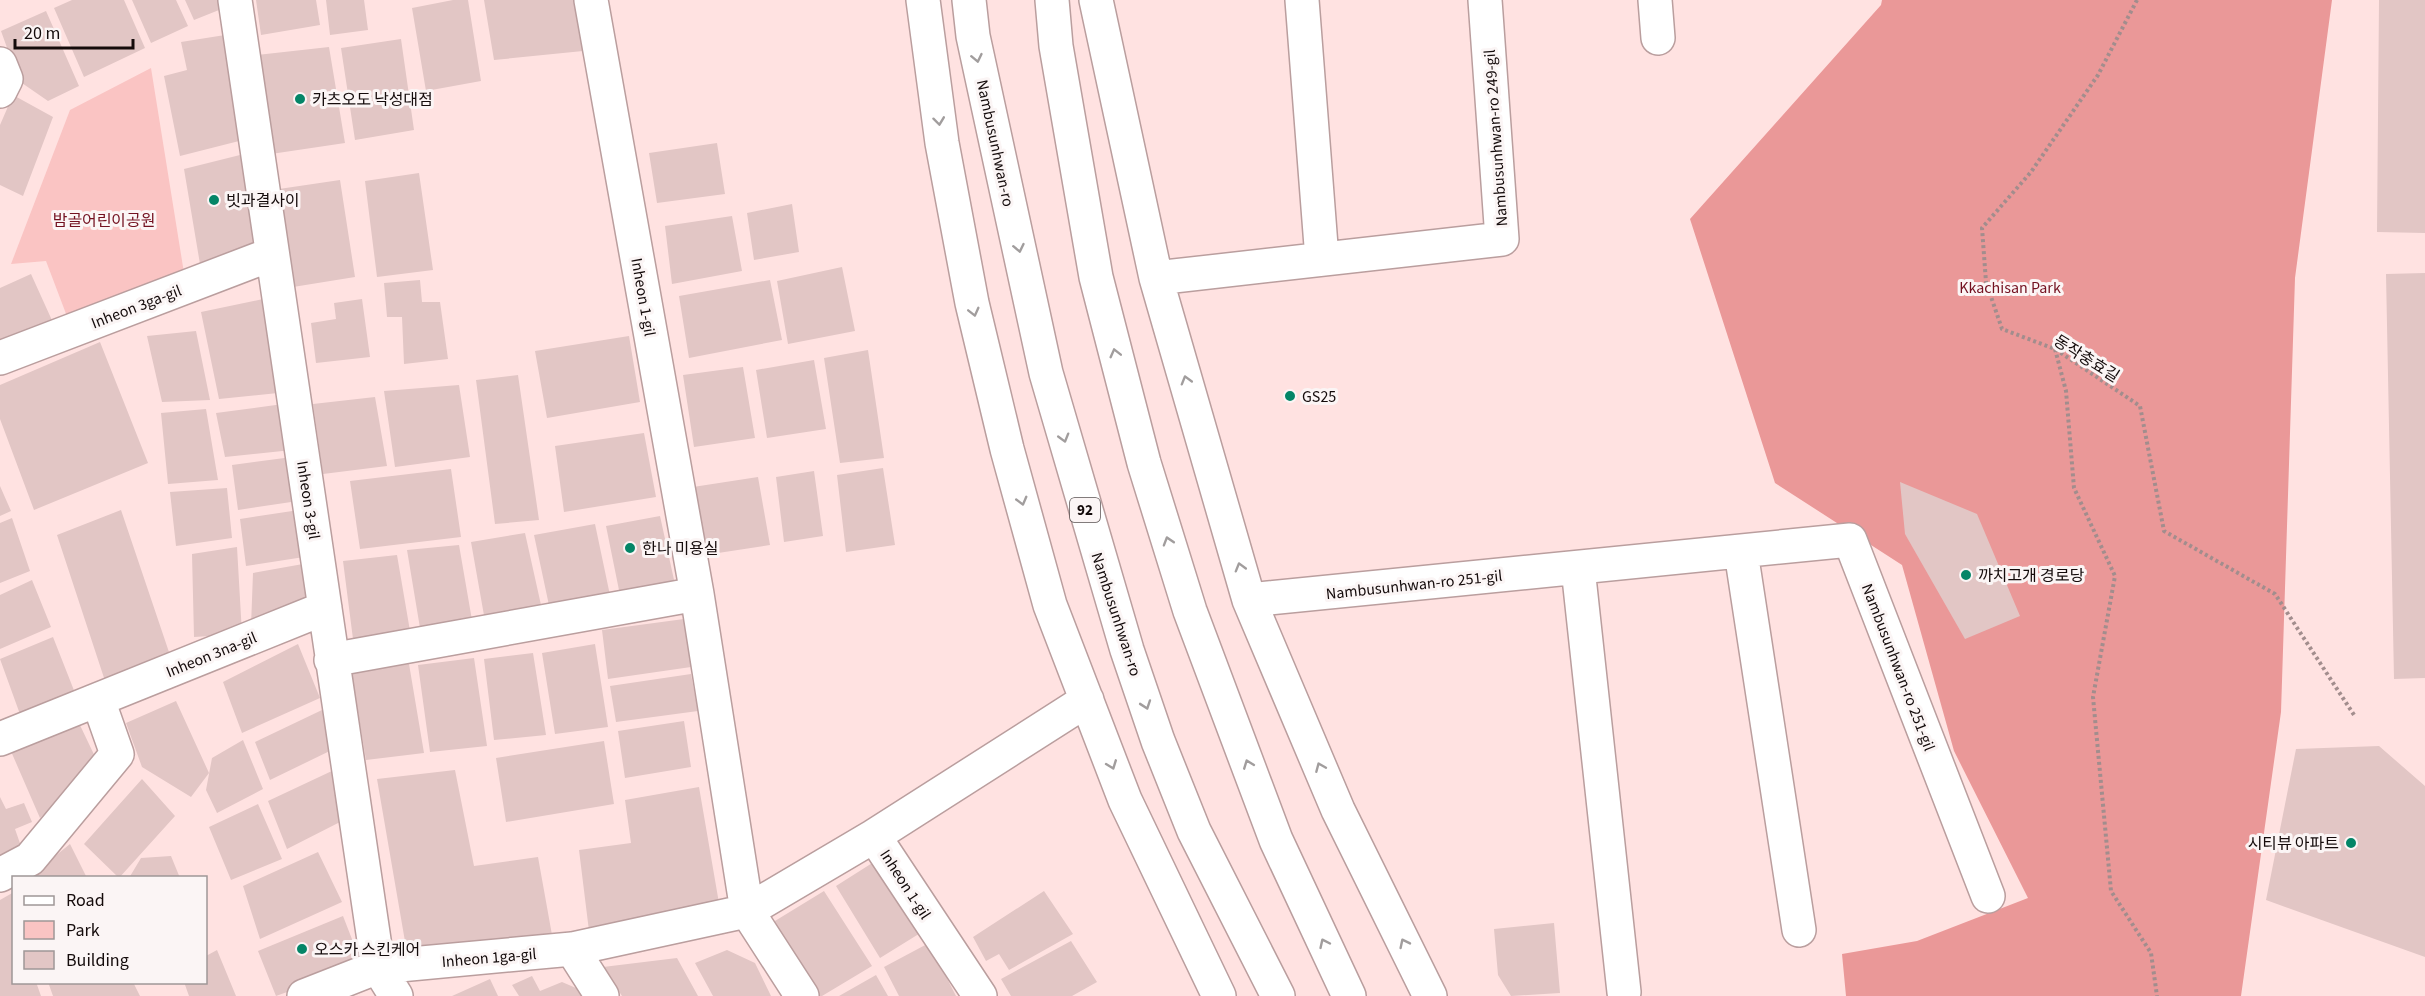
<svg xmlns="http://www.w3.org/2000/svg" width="2425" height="996" viewBox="0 0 2425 996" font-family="'Source Sans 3','Noto Sans KR',sans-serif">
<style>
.green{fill:#fac4c3}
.forest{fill:#ea9898}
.building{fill:#e2c6c5}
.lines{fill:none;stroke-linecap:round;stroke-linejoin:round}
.minor-casing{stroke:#ba9e9e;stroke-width:36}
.major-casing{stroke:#ba9e9e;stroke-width:36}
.path{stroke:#a28d8d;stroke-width:4;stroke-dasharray:3 3;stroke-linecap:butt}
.minor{stroke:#fff;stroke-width:33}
.major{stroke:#fff;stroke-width:33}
.oneway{stroke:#a19d9d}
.poi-dot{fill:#048567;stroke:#fbf5f5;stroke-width:2}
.labels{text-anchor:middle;stroke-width:6;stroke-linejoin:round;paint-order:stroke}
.shield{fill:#fbf5f5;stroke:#595151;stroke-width:1.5}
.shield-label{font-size:15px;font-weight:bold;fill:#140b0b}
.poi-label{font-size:16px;fill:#140b0b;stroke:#fbf5f5;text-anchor:start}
.street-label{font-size:16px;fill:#140b0b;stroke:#fbf5f5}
.park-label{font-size:16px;fill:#731120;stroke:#fbf5f5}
</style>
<rect width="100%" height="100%" fill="#ffe2e1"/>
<path class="green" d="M151,68L184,273L68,319L46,261L11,264L70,110Z"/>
<path class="forest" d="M1882,0H2332L2295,278L2281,712L2241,996H1846L1842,954L1917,941L2028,898L1954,751L1902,565L1775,483L1690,219L1881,5Z"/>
<path class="building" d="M72,0H124L145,48L84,77L54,8Z
M132,0H176L188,26L151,43Z
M185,0H223L224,8L194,20Z
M256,0H316L320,25L261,35Z
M326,0H364L368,30L330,35Z
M453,0H468L481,81L426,91L412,8Z
M484,0H574L583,51L494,60Z
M2379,0H2425V233L2377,232Z
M46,11L79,86L48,101L19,81L1,31Z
M225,35L243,140L180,156L164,76L187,70L181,42Z
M401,39L414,130L355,140L341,48Z
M329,47L345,143L271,154L257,55Z
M13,95L53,117L23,196L0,185V125Z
M717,143L725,194L657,203L649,153Z
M244,154L260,248L200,264L184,169Z
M419,173L433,270L377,277L365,181Z
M340,180L355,277L293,287L279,189Z
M792,204L799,252L754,260L747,213Z
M732,216L742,271L672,284L665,226Z
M842,267L855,331L788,344L777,281Z
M2425,273V678L2394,679L2386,274Z
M31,274L55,327L0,348V288Z
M420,280L422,302H440L448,359L404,364L402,317H387L384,283Z
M770,280L782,340L689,358L679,296Z
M263,299L278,393L219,399L201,312Z
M362,299L370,357L316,363L311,323L336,319L334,303Z
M196,331L210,400L162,402L147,336Z
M629,336L640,402L547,418L535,351Z
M100,342L148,463L34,510L0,419V385Z
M868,350L884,458L840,463L824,358Z
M814,360L826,429L767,438L756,370Z
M743,367L755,438L694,447L683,375Z
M518,375L539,520L495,524L476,380Z
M459,385L470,457L395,467L384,391Z
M375,397L387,466L323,474L313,404Z
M283,404L292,450L225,457L216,413Z
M206,409L218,480L168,484L161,413Z
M644,433L656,497L564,512L555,446Z
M292,457L298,501L238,510L232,465Z
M883,468L895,545L846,552L837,475Z
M451,469L461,537L360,549L350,481Z
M814,471L823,536L784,542L776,477Z
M758,477L770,545L705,555L693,487Z
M1900,482L1977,514L2020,616L1965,639L1905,534Z
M0,486L11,511L0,516Z
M227,488L232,538L176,546L170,492Z
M121,510L172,661L107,687L57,535Z
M299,510L304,557L246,566L240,519Z
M660,516L676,589L621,600L606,526Z
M12,518L30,571L0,583V523Z
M595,524L611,600L550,610L534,535Z
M525,533L543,614L485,621L471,542Z
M459,545L473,626L421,634L407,550Z
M237,547L242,634L194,637L192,554Z
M397,555L410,631L353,639L343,561Z
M303,564L306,608L251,626L253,573Z
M32,580L51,627L0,649V595Z
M684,619L691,667L608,679L602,630Z
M53,637L75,693L21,717L0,659Z
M298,644L320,698L242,733L223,682Z
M595,644L608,727L555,734L542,653Z
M533,653L546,735L494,740L484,659Z
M474,658L487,746L430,752L418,665Z
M409,664L424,753L366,760L351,670Z
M691,674L698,711L616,722L610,686Z
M176,701L209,773L191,797L142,767L126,723Z
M322,710L338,747L270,780L255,742Z
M78,721L99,765L40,818L10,749Z
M684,721L691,767L625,778L618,731Z
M243,740L263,789L217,813L206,790L212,758Z
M604,741L614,804L506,822L496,758Z
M2379,746L2425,786V957L2266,900L2296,749Z
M334,770L342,821L287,849L268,801Z
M455,770L474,866L538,857L552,935L407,953L377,779Z
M142,779L175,816L119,878L84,844Z
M699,787L720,909L589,931L579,850L631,843L625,800Z
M0,797L6,809L24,803L32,822L15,829L23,852L0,867Z
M258,804L282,859L231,880L209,827Z
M70,844L87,878H28Z
M318,852L342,902L260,939L243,886Z
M171,856L180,878H129L141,858Z
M877,860L922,932L880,958L836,886Z
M824,891L872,966L822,996H813L770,924Z
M1044,891L1073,934L1009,970L999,954L986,961L973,937Z
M14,892V982H36L41,996H0V900Z
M343,916L362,965L276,996L258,951Z
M1554,923L1560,993L1511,996L1498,975L1494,929Z
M1071,941L1097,982L1072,996H1011L1001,979Z
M929,943L956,996H899L884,967Z
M217,950L236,996H189L184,982H206V956Z
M727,950L755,963L771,996H713L695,963Z
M677,958L698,996H622L603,967Z
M876,975L888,996H839Z
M532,976L540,991L562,982L583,991L585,996H519L512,985Z
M490,979L498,996H452Z
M48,982H133L140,996H53Z"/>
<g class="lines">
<defs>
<path id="minor" d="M235,0L378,967L396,996
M591,0L697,594L747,911L802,996
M923,0L942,143L972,303L1007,449L1050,605L1125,800L1219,996
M1096,0L1156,278L1249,600L1338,810L1430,996
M1302,0L1322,259
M1655,0L1658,38
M0,64L6,79L0,91
M1156,278L1502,239L1485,0
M0,358L272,254
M1741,552L1799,930
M1578,568L1624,992
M1249,600L1850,540L1988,896
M331,660L697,594
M0,739L325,608
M874,836L1087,700
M0,875L30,859L117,754L98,700
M572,949L602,996
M304,996L378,967L572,949L747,911L874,836L980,996"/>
<path id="major" d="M969,0L973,36L1046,373L1127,650L1158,741L1194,831L1278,996
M1052,0L1056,46L1096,277L1144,463L1190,611L1276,840L1349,996"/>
</defs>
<use href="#minor" class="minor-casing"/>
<use href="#major" class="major-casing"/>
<path class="path" d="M2137,0L2098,75L2031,172L1982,228L1986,282L2002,329L2055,349L2140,406L2164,531L2275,594L2354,715
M2055,349L2066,391L2074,488L2115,576L2093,697L2111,891L2151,953L2157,996"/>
<use href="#minor" class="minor"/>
<use href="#major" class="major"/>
</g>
<defs><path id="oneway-chevron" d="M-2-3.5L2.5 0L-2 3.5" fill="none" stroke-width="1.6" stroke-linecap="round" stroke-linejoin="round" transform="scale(1.5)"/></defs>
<g class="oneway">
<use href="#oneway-chevron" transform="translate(977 58) rotate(78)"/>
<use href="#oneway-chevron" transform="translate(939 121) rotate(83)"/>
<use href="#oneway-chevron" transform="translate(1019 248) rotate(78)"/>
<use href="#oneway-chevron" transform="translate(974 312) rotate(76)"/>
<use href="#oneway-chevron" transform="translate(1115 353) rotate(-104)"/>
<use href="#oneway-chevron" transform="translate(1186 380) rotate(-106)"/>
<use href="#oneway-chevron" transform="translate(1064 438) rotate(74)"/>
<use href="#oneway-chevron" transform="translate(1022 501) rotate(75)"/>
<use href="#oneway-chevron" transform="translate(1168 541) rotate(-107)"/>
<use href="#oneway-chevron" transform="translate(1240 567) rotate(-106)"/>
<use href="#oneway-chevron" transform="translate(1146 705) rotate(71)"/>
<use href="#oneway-chevron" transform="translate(1248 764) rotate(-111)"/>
<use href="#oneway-chevron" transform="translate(1112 765) rotate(69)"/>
<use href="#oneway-chevron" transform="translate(1320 767) rotate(-113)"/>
<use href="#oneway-chevron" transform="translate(1324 943) rotate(-115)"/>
<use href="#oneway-chevron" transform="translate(1404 943) rotate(-116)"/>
</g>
<g class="poi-dot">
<circle cx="300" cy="99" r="6"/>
<circle cx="214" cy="200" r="6"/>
<circle cx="1290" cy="396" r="6"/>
<circle cx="630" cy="548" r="6"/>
<circle cx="1966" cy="575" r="6"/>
<circle cx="2351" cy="843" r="6"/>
<circle cx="302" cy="949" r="6"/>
</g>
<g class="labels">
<rect class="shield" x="1070" y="498" width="30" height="24" rx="4.5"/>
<g class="shield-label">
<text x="1085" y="515">92</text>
</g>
<g class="poi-label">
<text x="312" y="105">카츠오도 낙성대점</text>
<text x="226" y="206">빗과결사이</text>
<text x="1302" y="402">GS25</text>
<text x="642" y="554">한나 미용실</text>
<text x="1978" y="581">까치고개 경로당</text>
<text x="2339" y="849" text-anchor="end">시티뷰 아파트</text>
<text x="314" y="955">오스카 스킨케어</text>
</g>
<g class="street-label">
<text transform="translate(1495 138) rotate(-94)" y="6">Nambusunhwan-ro 249-gil</text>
<text transform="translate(996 143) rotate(78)" y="6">Nambusunhwan-ro</text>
<text transform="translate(644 297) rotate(80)" y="6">Inheon 1-gil</text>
<text transform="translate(136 306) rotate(-21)" y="6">Inheon 3ga-gil</text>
<text transform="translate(2087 358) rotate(32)" y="6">동작충효길</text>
<text transform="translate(309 500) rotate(81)" y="6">Inheon 3-gil</text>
<text transform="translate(1414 584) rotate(-6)" y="6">Nambusunhwan-ro 251-gil</text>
<text transform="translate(1117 614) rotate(72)" y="6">Nambusunhwan-ro</text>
<text transform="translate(211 654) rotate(-22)" y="6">Inheon 3na-gil</text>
<text transform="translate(1899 667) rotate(69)" y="6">Nambusunhwan-ro 251-gil</text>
<text transform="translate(906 884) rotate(57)" y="6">Inheon 1-gil</text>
<text transform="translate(489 957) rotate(-5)" y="6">Inheon 1ga-gil</text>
</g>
<g class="park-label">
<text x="104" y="226">밤골어린이공원</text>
<text x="2010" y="293">Kkachisan Park</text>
</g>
</g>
<rect x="12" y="876" width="195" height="108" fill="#fbf5f5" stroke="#9f9797" stroke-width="1.5"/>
<rect x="24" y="896" width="30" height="9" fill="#ffffff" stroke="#9f9797" stroke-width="1.5"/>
<text x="66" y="906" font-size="18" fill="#140b0b">Road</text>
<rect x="24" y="921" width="30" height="18" fill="#fac4c3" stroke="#9f9797" stroke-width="1.5"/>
<text x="66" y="936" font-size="18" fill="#140b0b">Park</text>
<rect x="24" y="951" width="30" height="18" fill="#e2c6c5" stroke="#9f9797" stroke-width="1.5"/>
<text x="66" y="966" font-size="18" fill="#140b0b">Building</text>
<path d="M15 39v9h118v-9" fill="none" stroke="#140b0b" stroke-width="3"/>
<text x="24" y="39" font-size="18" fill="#140b0b" stroke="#fbf5f5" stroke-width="4.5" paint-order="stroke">20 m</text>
</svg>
